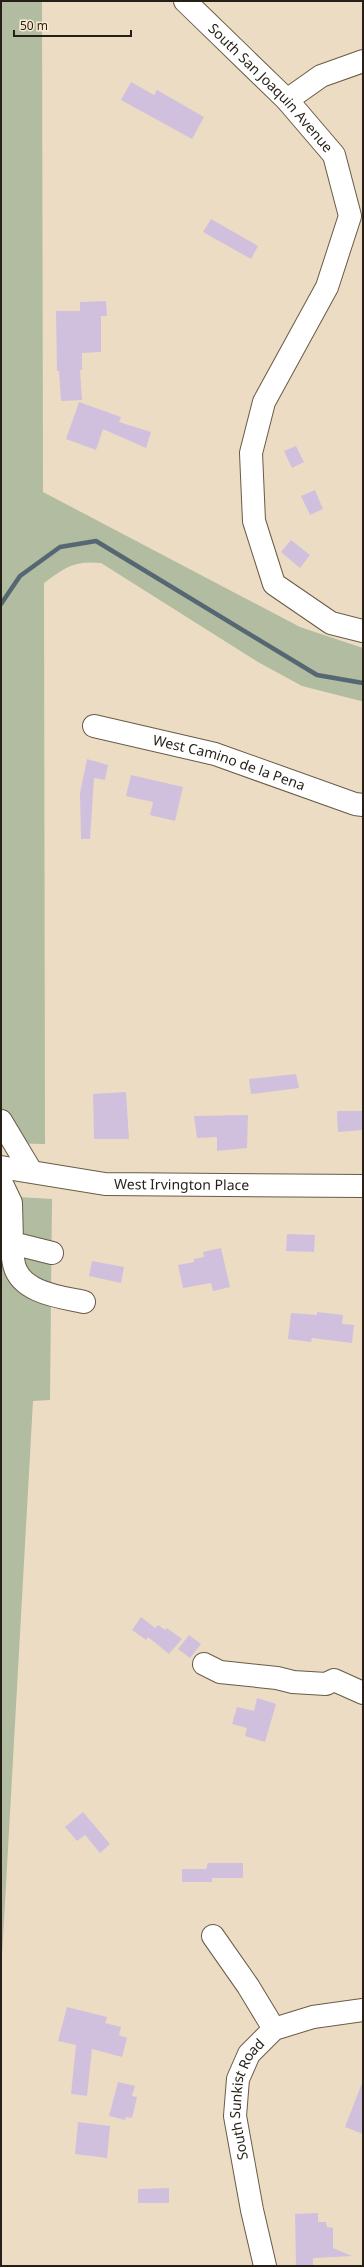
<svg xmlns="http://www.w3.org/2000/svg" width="364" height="2267" viewBox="0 0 364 2267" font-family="'Noto Sans',sans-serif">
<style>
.green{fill:#b1bca0}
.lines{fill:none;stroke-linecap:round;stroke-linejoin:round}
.stream{stroke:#556772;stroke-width:4.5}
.building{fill:#d0c0dd}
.minor-casing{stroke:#695b46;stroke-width:24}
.minor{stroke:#fff;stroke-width:22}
.labels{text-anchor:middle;stroke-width:3;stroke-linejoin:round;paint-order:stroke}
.street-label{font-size:14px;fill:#251f17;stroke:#fae9d1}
</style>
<rect width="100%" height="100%" fill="#ecdcc4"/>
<path class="green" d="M1,1H42L43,492L300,627L363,648V701H361L302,686L258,662L101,563C74,560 64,568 44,583L45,1144L1,1143Z
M1,1196L52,1199L50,1400L33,1401L1,1974Z"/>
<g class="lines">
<path class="stream" d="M1,604L20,576L60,547L96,541L317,675L363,683"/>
</g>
<path class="building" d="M131,82L154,95L157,90L204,117L192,139L121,100Z
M211,219L258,246L251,259L203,232Z
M106,301L107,316H101V352L82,353V370H80L82,400L61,401L59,371H57L56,311H80V302Z
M79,402L121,417L119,422L151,432L146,448L103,429L96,450L66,439Z
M296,446L304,462L292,468L284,451Z
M315,490L323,509L310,515L301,496Z
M291,540L310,555L300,568L281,552Z
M87,759L108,765L105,780L94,778L90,839H81L80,793Z
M131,775L183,787L175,821L150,815L153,802L126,796Z
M296,1074L299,1088L251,1094L249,1079Z
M126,1092L129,1139H94L93,1094Z
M337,1111H363V1130L338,1132Z
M248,1115L247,1148L217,1151V1137L197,1138L194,1116Z
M287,1234L315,1235L314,1252L286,1251Z
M221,1248L230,1287L213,1291L211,1283L183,1288L178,1265L194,1262V1259L204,1257L203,1252Z
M92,1261L124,1267L121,1283L89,1276Z
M317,1312L343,1315L342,1324L354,1325L352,1343L312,1338L311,1342L288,1339L291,1313L317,1315Z
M141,1617L155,1628L158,1625L165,1630L167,1628L182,1639L169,1654L148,1637L146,1640L132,1630Z
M189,1635L201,1644L190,1658L178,1649Z
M257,1698L276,1704L265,1742L245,1736L247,1728L232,1724L237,1707L254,1711Z
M83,1812L110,1844L100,1853L85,1835L77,1841L65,1827Z
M208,1863H243V1878H212V1882H182V1869H206Z
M67,2007L107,2017L105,2023L121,2027L119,2035L127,2038L122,2057L92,2049L87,2096L71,2094L76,2045L58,2041Z
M118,2082L135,2086L132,2096L137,2097L132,2118L126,2117L125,2120L109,2116Z
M362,2083H363V2134L345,2127Z
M78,2122L110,2126L107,2158L75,2154Z
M169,2188V2203H138V2189Z
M318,2213V2222H326L327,2227L333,2228V2248L352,2256L313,2258V2265H296L295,2214Z"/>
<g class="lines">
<defs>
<g id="minor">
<path id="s1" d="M185,1L287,100L334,155L350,216L327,287L264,402L251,453L254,521L274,584L331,623L363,631"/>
<path d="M287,100L321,76L363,61"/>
<path id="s2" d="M94,726L215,754L355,804L363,805"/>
<path d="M1,1121L31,1171"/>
<path id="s3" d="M1,1167L105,1184L363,1186"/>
<path d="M2,1184L11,1203L12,1243L52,1253"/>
<path d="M12,1243C13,1250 12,1257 14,1264C20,1293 61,1297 84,1302"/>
<path d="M204,1664L220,1672L277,1678L293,1682L326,1684L334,1680L363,1693"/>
<path d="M213,1936L248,1986L274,2029"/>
<path id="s4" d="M265,2266L252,2210L235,2116L238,2079L249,2054L274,2029L313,2017L363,2010"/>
</g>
</defs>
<use href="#minor" class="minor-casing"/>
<use href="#minor" class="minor"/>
</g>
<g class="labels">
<g class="street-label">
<text dy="5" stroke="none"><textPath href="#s1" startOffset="122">South San Joaquin Avenue</textPath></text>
<text dy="5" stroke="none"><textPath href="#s2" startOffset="140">West Camino de la Pena</textPath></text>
<text dy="5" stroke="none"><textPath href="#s3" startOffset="182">West Irvington Place</textPath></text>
<text dy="5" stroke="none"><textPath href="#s4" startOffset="172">South Sunkist Road</textPath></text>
</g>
</g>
<rect width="364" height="2267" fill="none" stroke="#251f17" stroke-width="4"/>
<path d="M14 30v6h117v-6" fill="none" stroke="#251f17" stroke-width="2"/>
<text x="20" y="30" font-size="12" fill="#251f17" stroke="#fae9d1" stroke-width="3" paint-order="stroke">50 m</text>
</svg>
